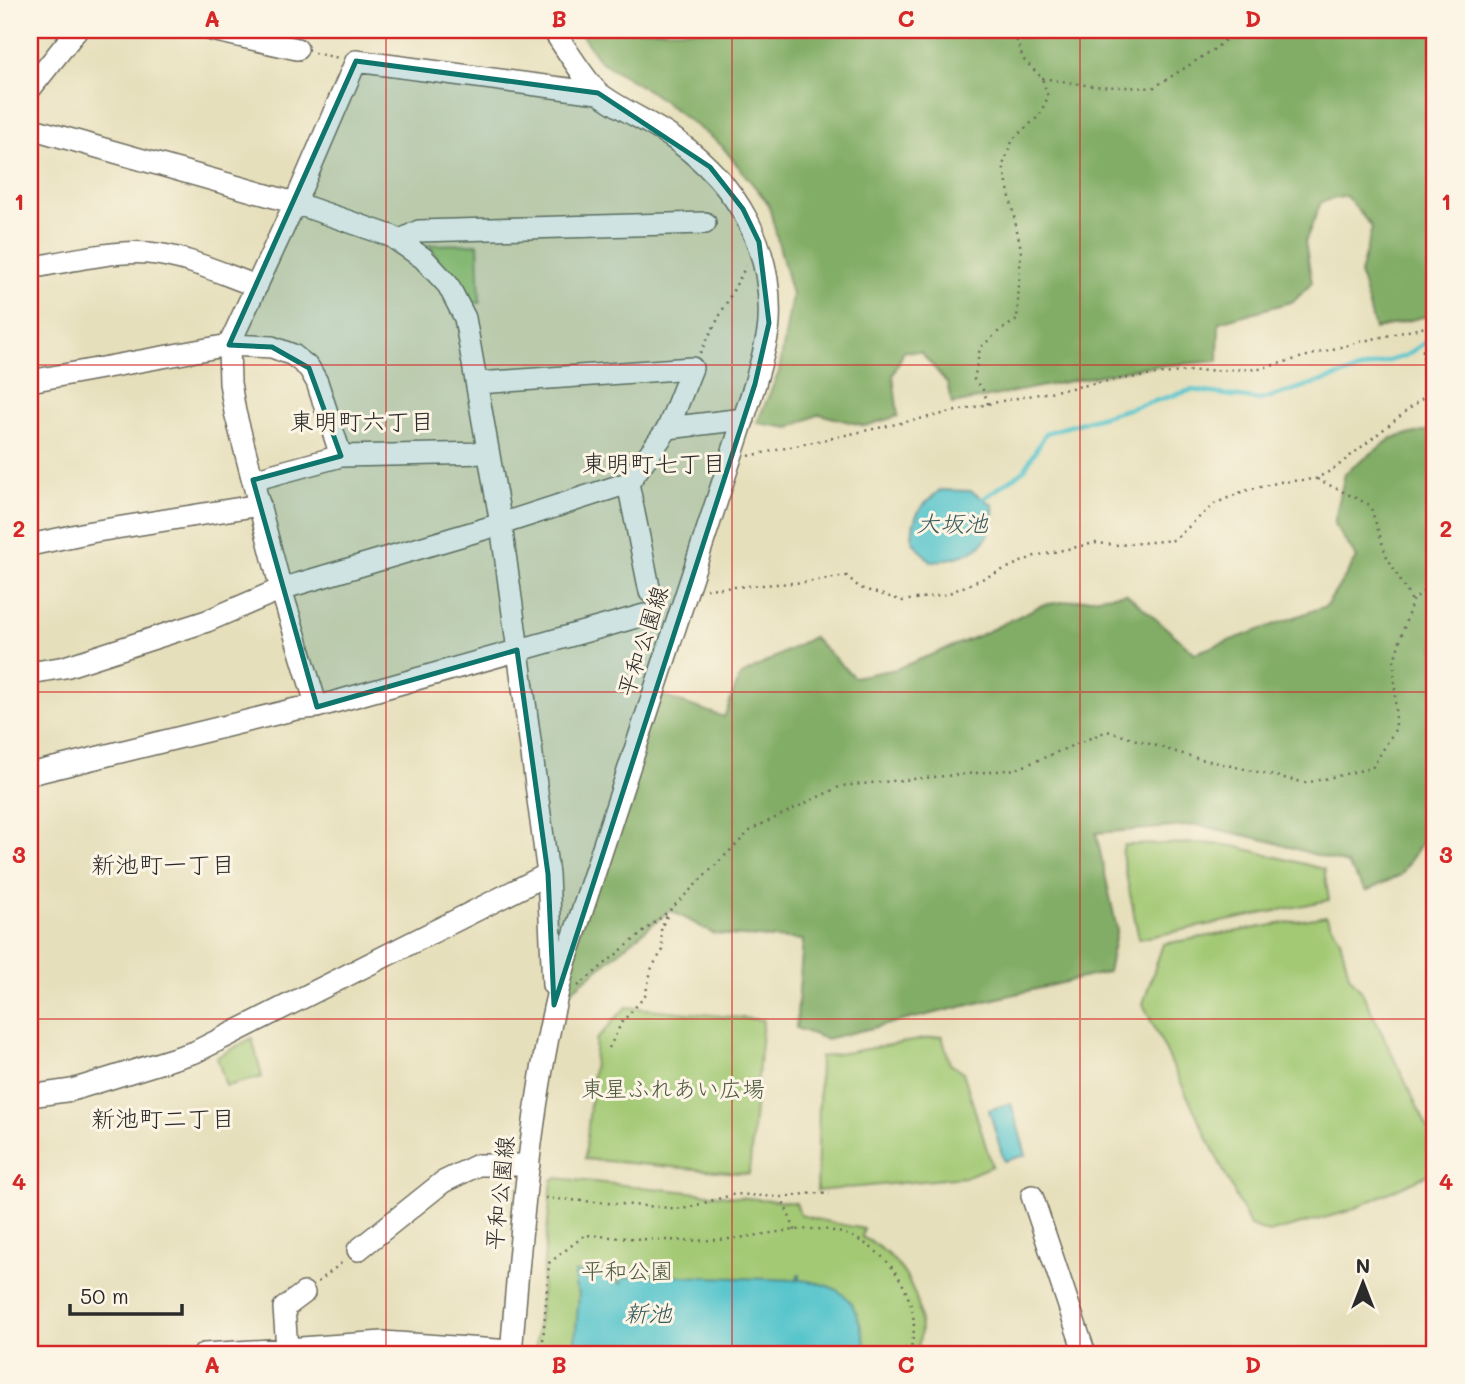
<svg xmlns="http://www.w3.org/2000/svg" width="1465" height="1384" viewBox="0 0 1465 1384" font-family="Mali,'Klee One',sans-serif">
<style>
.green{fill:#a3c974;stroke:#677a50;stroke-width:2}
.forest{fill:#82ad66;stroke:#566c48;stroke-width:2}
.water{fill:#57c5cc;stroke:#41787c;stroke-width:2}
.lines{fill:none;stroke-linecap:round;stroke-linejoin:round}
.stream{stroke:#57c5cc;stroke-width:4.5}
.minor-casing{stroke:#6c6a5d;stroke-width:24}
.path{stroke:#6c6a5d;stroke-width:2.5;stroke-dasharray:2 5;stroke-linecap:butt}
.minor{stroke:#fff;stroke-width:21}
.marked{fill:#0f766e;fill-opacity:0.2;stroke:#0f766e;stroke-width:5;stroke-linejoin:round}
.grid{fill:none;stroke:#d62828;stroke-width:2;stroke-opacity:0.55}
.labels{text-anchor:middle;stroke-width:6;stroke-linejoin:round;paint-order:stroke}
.street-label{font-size:23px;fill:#2b2b2b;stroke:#fcf5e5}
.park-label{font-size:23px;fill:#4f5a41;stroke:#fcf5e5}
.neighbourhood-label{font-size:24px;fill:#2b2b2b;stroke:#fcf5e5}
.water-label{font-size:24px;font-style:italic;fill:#38595b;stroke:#fcf5e5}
.neatline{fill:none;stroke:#d62828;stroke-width:2.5}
.grid-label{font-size:23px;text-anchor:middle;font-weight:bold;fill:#d62828}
</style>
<rect width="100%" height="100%" fill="#fcf5e5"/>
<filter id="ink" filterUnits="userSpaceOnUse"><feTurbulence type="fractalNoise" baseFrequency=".0143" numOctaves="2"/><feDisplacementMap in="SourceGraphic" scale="14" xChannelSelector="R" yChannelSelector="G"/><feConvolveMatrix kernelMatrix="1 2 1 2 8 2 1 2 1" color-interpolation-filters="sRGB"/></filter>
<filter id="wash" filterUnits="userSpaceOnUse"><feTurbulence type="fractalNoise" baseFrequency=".00686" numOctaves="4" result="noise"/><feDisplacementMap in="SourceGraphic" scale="28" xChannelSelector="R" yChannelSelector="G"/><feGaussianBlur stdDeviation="1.57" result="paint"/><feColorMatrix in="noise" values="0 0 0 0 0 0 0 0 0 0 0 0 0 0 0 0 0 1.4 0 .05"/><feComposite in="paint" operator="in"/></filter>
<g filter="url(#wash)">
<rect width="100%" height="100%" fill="#e6dfbb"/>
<path class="green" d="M478,244L480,303H465L429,245Z
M1200,843L1234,846L1324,869L1329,900L1139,939L1122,854L1124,845Z
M1326,916L1340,939L1349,975L1362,992L1435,1143V1171L1349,1211L1269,1233L1250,1226L1143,1004L1163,944Z
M626,1007L763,1020L749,1174L585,1159L596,1040Z
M942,1036L950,1064L963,1072L992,1166L965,1177L817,1191L820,1057Z
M252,1038L262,1077L226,1086L217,1057Z
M556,1178L796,1203L800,1214C806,1218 854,1227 864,1229L862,1237C905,1258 932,1307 916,1354H535L552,1180Z"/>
<path class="forest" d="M578,30H1435V314L1375,329L1360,274L1372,227L1346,196L1321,202L1305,242L1312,283L1294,301L1219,322L1218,361L1143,367L952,404L947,383L921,352L904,351L893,375L898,416L865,426L819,414L790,428L757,423L779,372L792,295L768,203L721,145L654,94L600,61Z
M1435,429V822L1401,875L1366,891L1347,864L1269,841L1199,825L1096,833L1117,929L1108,972L826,1039L796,1028L803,940L714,934L670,910L554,1005L657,694L724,717L740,676L813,637L854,677L896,669L978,636L1042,605L1126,593L1195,653L1326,606L1357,558L1334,524L1345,473L1392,438Z"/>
<path class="water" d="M940,490L971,491L993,505C996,549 969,556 931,562L912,541C912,514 920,507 940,490Z
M1011,1103L1026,1155L1004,1161L989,1110Z
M575,1272L608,1276L621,1284L622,1278L645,1275L797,1280L798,1275H800V1280C846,1285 855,1300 865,1342L858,1354H574L579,1293L575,1286Z"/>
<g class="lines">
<path class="stream" d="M983,499L1024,470L1046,433L1192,390L1260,400L1405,356L1426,342L1435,344"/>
</g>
</g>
<g filter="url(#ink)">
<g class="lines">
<defs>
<path id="minor" d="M212,30L297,49
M30,89L77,30
M30,128L295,203L391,236L423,258L448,285L465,318L501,524L548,874L553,985
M399,241L419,231L705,223
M30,268C63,262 115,250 148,253C186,256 222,274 257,286
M30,381L229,345L272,347L293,355L309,368L317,382L341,456
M668,428L744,419
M253,480L341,456L488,453
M628,483L650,592
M30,545L91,532L260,505
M30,673L65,667L207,621L281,589L501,524L628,483L668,428L692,368L478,383
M317,707L281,589L235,412L230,383L229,345L295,203L356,61L598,93
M30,774L296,709L317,707L644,615
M30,1096L72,1090L195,1052L548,874
M1032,1196L1085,1354
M358,1250L443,1182L478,1165H529
M204,1354L287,1349L284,1308L304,1293
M288,1354L287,1349L383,1342
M383,1354V1342L511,1351
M511,1354C522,1222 531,1088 566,960L755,384C760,364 768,342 769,322C773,246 737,185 677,141C653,123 624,112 600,94C588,85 563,44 553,30"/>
</defs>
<use href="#minor" class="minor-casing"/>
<path class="path" d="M314,53L339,58
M1042,78L1092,86L1153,88L1213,50L1237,30
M700,353L746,266
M988,404L983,390L974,380L980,348L999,331L1017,320L1021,249L1003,165L1013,139L1039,116L1048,97L1042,78L1023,59L1013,30
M749,456L1007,400L1119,379L1190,371L1259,369L1359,342L1426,327H1435
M1317,479L1370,505L1386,555L1412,601
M706,589L806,582L847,576L860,588L903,601L947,594L1035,556L1095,543L1118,545L1174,540L1214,504L1244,491L1280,482L1315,479L1334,469L1424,397L1423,350L1435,351
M578,986L670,910L752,829L841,786L1017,769L1107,731L1196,758L1306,783L1372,768L1396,728L1394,661L1412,601L1435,581
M609,1048L622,1022L645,996L652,967L663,950L661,928L669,912
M781,1197L813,1193L830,1194
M545,1198L683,1209L735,1194L781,1197L796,1232
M318,1282L345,1260
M542,1354L549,1263L585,1235C628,1238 671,1242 714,1240C747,1239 781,1229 815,1229C853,1229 889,1254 904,1287C915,1311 917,1330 909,1354"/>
<use href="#minor" class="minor"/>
</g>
</g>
<path class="marked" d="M356,61L598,93L710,167L743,209L759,242L769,323L755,384L554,1005L548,874L517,650L317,707L253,480L341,456L309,368L272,347L229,345Z"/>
<path class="grid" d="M386,30V1354M732,30V1354M1080,30V1354M30,365H1435M30,692H1435M30,1019H1435"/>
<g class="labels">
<g class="street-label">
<text transform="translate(643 641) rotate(-72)" y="8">平和公園線</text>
<text transform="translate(500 1193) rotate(-84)" y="8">平和公園線</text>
</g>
<g class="park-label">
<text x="673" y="1097">東星ふれあい広場</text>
<text x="627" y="1279">平和公園</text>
</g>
<g class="neighbourhood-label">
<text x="362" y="430">東明町六丁目</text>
<text x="654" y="472">東明町七丁目</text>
<text x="163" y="873">新池町一丁目</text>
<text x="163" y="1127">新池町二丁目</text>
</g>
<g class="water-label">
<text x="952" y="532">大坂池</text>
<text x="648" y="1322">新池</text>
</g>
</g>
<rect width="1465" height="1384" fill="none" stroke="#fcf5e5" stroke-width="77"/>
<g transform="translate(1363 1283)" stroke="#fcf5e5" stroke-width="5" paint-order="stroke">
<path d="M0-5L12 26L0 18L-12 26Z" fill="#2b2b2b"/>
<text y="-10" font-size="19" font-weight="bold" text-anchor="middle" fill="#2b2b2b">N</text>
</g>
<path d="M70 1304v10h112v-10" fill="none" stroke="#2b2b2b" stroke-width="3.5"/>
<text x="80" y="1304" font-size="21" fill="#2b2b2b" stroke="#fcf5e5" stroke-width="5" paint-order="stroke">50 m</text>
<rect x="38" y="38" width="1388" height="1308" class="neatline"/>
<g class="grid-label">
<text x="212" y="27">A</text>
<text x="559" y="27">B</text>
<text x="906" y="27">C</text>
<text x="1253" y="27">D</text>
<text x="19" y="210">1</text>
<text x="1446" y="210">1</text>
<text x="19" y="537">2</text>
<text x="1446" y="537">2</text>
<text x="19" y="863">3</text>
<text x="1446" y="863">3</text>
<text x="19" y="1190">4</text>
<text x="1446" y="1190">4</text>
<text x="212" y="1373">A</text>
<text x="559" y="1373">B</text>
<text x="906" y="1373">C</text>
<text x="1253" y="1373">D</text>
</g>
</svg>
